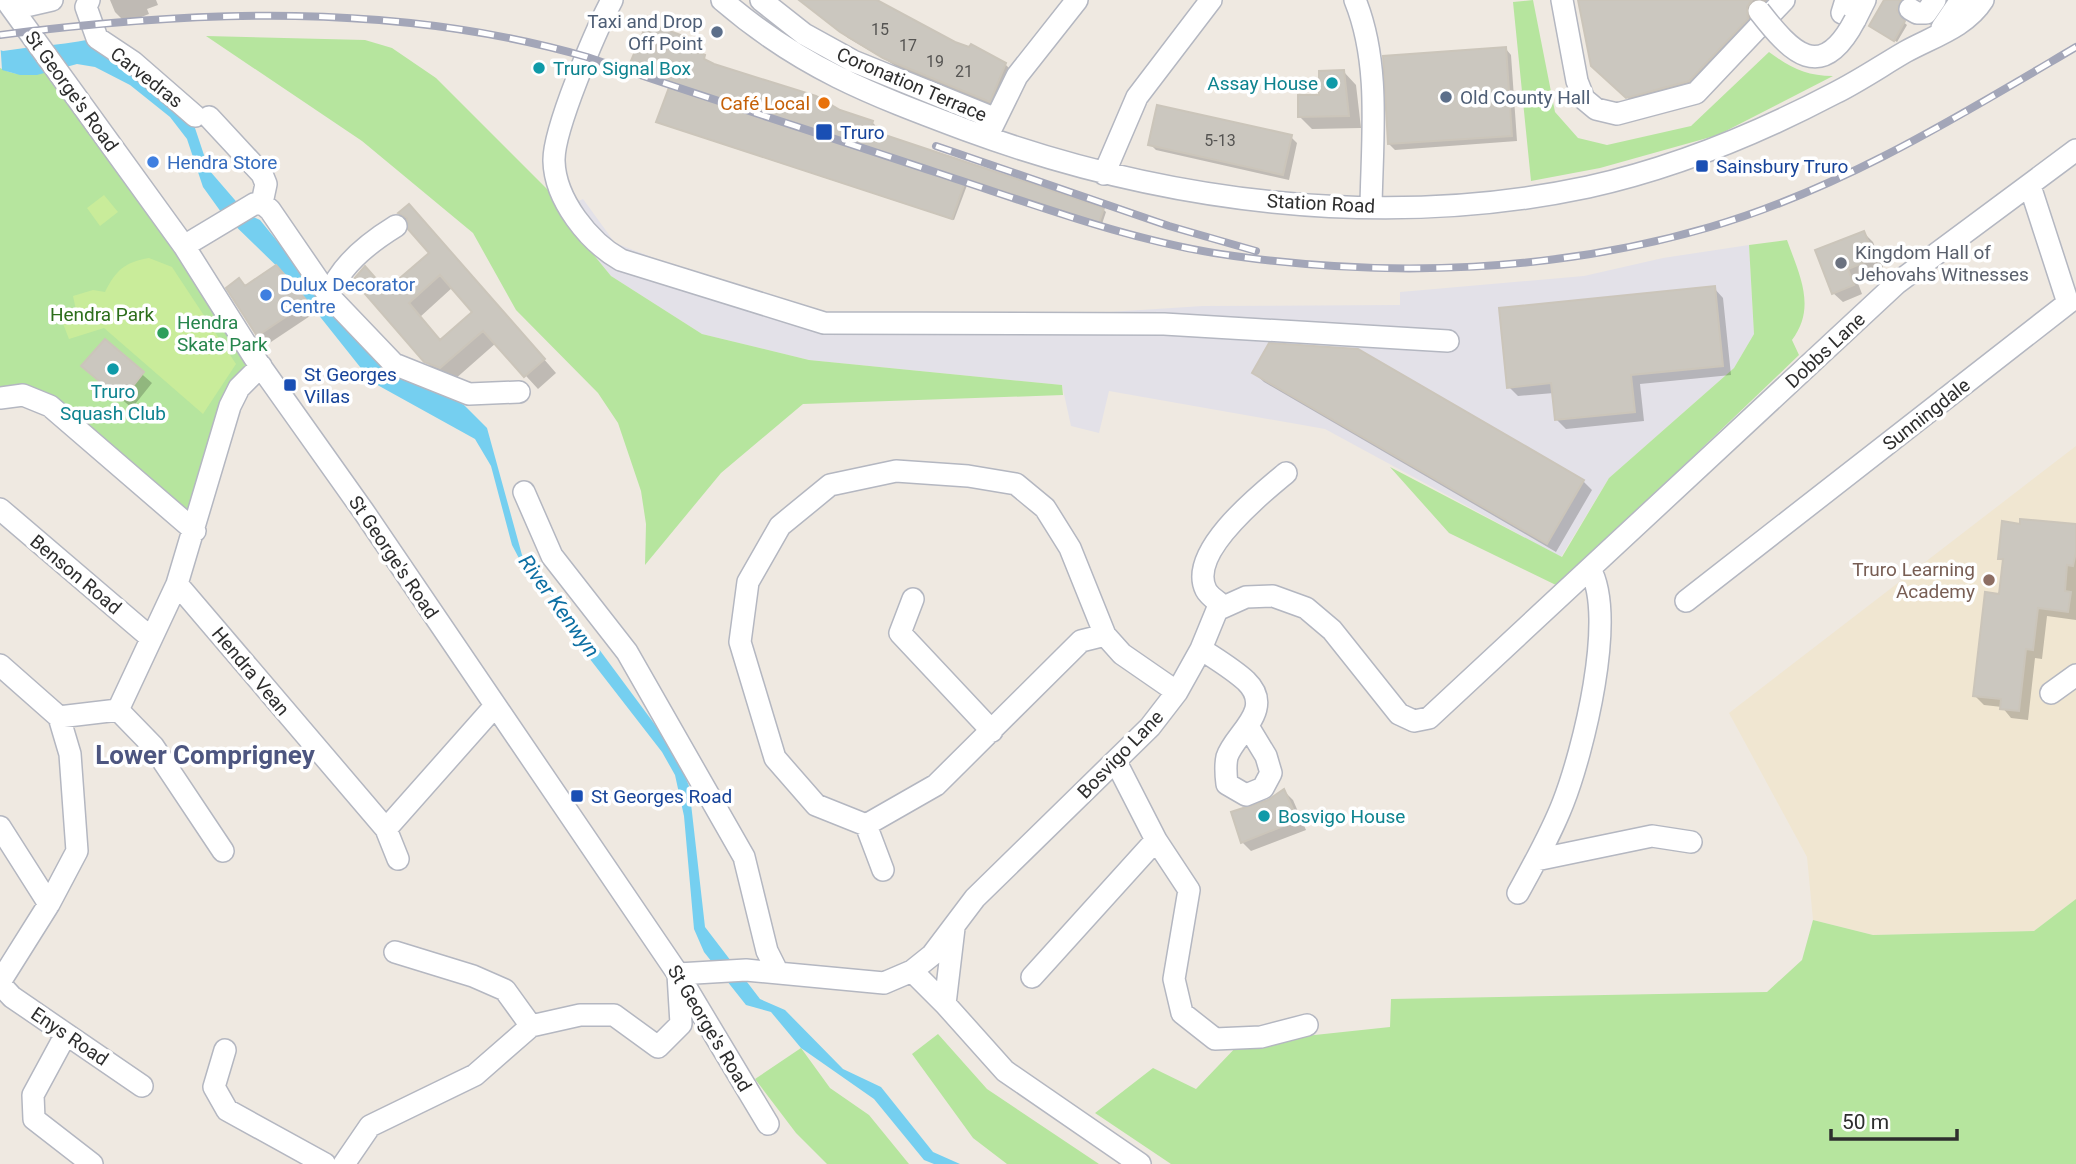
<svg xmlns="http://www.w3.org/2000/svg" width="2076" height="1164" viewBox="0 0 2076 1164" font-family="Roboto,sans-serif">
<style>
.industrial{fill:#e3e1e8}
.education{fill:#f0e6d1}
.green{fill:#b6e59e}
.pitch{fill:#c9ec9a}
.water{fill:#75cff0}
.pier{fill:#efe9e1}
.shadow{fill:#0003;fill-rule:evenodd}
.building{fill:#cbc7bf;stroke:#cbc5ba;stroke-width:2;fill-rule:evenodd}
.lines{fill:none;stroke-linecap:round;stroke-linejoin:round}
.minor-casing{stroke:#b4b7c1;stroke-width:24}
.minor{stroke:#fff;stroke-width:21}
.rail-casing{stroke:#a3a6b8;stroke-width:8}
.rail{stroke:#fff;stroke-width:5;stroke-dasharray:16;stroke-linecap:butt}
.minor-bridge-casing{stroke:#b4b7c1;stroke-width:24;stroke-linecap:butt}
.minor-bridge{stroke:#fff;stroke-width:21}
.service-dot{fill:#5c6f8a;stroke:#fff;stroke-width:2.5}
.culture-dot{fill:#0f9aa8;stroke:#fff;stroke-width:2.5}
.food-dot{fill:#e8710a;stroke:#fff;stroke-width:2.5}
.transit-dot{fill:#1a4fb4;stroke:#fff;stroke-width:2.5}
.shop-dot{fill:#3f7fe0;stroke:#fff;stroke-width:2.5}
.worship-dot{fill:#6b7280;stroke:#fff;stroke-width:2.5}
.leisure-dot{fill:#2e9e5b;stroke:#fff;stroke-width:2.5}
.education-dot{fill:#8d6e63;stroke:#fff;stroke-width:2.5}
.labels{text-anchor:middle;stroke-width:7;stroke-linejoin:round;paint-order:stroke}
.number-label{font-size:16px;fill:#555452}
.service-label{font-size:19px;fill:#4e5e75;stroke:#fff;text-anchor:end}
.culture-label{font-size:19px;fill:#0d838f;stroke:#fff;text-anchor:start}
.street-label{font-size:19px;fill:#2e2e2e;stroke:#fff}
.food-label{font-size:19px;fill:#c56008;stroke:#fff;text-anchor:end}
.transit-label{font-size:19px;fill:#164399;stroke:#fff;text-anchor:start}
.shop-label{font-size:19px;fill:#366cbe;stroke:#fff;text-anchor:start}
.worship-label{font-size:19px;fill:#5b616d;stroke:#fff;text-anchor:start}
.park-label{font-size:19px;fill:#2c6e1b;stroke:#fff}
.leisure-label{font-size:19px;fill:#27864d;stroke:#fff;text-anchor:start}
.education-label{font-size:19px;fill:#785e54;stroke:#fff;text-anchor:end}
.water-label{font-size:21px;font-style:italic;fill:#0d6fa3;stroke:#fff}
.district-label{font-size:26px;font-weight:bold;fill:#4d5680;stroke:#fff}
</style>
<rect width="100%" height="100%" fill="#efe9e1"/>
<path class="industrial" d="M583,199L615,243L717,282L821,312L850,316L1078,314L1203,306L1400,305V292L1584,276L1663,258L1749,245L1754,334L1734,368L1609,478L1561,557L1325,429L1109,391L1099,433L1071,426L1062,385L809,360L702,334L611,276L557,210Z"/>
<path class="education" d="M2076,446V899L2034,931L1873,935L1813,920L1807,857L1729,713Z"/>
<path class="green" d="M1533,0L1555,112L1578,138L1607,145L1691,126L1769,52C1791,68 1806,76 1833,76L1718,135L1600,168L1531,181L1513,2Z
M206,36L365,40L392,48L436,78L549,191L557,210L611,276L702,334L809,360L1062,385L1063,395L803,404L721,473L645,565L646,524L641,491L618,423L598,393L516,310L473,233L362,141Z
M0,68C17,77 34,76 51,69L255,363L193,523L79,423L0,394Z
M1787,240C1799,274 1817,307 1792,340L1799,355L1558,586L1449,533L1390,467L1562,557L1609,478L1734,368L1754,334L1749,245Z
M2076,899V1164H1171L1095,1113L1153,1068L1196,1089L1240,1043L1390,1027L1391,999L1767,992L1802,960L1813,920L1873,935L2034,931Z
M938,1034L987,1089L1099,1164H1007L973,1138L912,1054Z
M801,1048L830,1088L869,1115L909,1164H827L796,1133L755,1079Z"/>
<path class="pitch" d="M104,195L118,212L100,226L87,208Z
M149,258L172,267L236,364L203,414L104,328L69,339L60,316L76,310L73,296L93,290L105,292C116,270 125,262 149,258Z"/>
<path class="water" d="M0,39C32,50 59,45 92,39L191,116L209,170L247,214L260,220L370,355L464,405L487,428L522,555L587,633L676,753L689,786L705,927L760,999L785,1010L843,1069L881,1087L933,1152L960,1164H934L924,1160L874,1099L801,1048L771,1012L746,1005L704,952L694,929L684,816L675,775L662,752L579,645L574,621L523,566L512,545L491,466L475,439L372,382L290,279L221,212L203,187L187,139L170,117L130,85L95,67L77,64L37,75H20L2,70Z"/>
<path class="pier" d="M0,36L24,43L91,36L97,38L3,51L0,50Z"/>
<path class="shadow" d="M110,0H156L158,5L147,9L149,14L126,23L115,12Z
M802,0H874L903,18L1005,64L1012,71L996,108L901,69L848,38Z
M1580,0H1779L1700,91L1633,103L1601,73Z
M1886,0H1908L1901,4L1900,19L1907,25L1897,42L1874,28Z
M694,41L696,44L693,53L704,56L705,62L872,122L875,125L872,133L1103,209L1106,212L1102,224L969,180L954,220L661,124L658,122L672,83L630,68Z
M1506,49L1511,55L1517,141L1395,150L1389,144Z
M1344,72L1356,85L1361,128L1312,129L1299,116Z
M1291,137L1297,143L1289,180L1156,150L1150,144Z
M401,214L422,219L556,373L538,389L496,343L454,380L439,374L425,361L387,292L431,253ZM453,287L475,312L441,341L420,317Z
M1864,233L1873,242L1883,267L1856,278L1862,294L1843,302L1833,293Z
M285,277L316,312L268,344L228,288Z
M1714,288L1723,298L1731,375L1640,384L1644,421L1566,429L1557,420L1554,393L1518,396L1509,387Z
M105,342L152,383L132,408L93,375Z
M1254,373L1583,481L1592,490L1556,552L1264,382Z
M2021,526H2076V620L2047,616L2042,659L2035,658L2028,720L2011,718L2002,707L1984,705L1975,696L2000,596L2004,563L2000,558Z
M1284,791L1293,800L1306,830L1251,851L1242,842L1269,802Z"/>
<path class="building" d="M799,0H877L955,42L969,47L971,44L1006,63L990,102L883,58L840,32Z
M1578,0H1752L1747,7L1748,19L1689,81L1626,98L1591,66Z
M1884,0H1901L1897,10L1905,21L1894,41L1869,26Z
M647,23L695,40L691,50L705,55L704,59L714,64L816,96L840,110L873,121L870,130L1104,208L1099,223L966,179L952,219L656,122L671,82L628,68Z
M1506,47L1512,136L1388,144L1383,56Z
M1344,70L1349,116L1298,117V95H1319V71Z
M1157,105L1292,135L1283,175L1148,145Z
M409,204L545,359L524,377L483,331L440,368L424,362L353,280L365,266L386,290L429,253L408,229L407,218L398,213ZM440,275L472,312L440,340L409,303Z
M1864,231L1875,258L1848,269L1854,285L1832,294L1815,250Z
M276,265L308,302L257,336L226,288L239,278L245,286Z
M1715,286L1723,366L1631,375L1635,412L1555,420L1551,383L1507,388L1499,308Z
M105,339L144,372L122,400L81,366Z
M1269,343L1358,349L1584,480L1547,544L1252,373Z
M2020,519L2076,524V552L2073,566L2067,565L2065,591L2071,592L2068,612L2038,608L2033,650L2026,649L2019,711L2000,709L2001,699L1973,696L1985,592L1999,594L2003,559H1998L2002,521L2020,524Z
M1284,789L1298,820L1241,843L1231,812L1268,800Z"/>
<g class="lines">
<defs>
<path id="minor" d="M6,0L184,246L254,357L364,512L678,974L768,1124
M89,0L86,7L97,38L133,62L195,116
M612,0C596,30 553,130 554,161C555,200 589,242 621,260L824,323L1164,324L1448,341
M722,0C801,68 870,94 966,130C1162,202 1381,231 1588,187C1674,168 1757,134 1835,93C1859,81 1881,66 1905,52C1932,37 1966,27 1983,0
M761,0L804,34L853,61L996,119
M1355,0C1381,64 1372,139 1371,207
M1562,0L1577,81L1584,99L1596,109L1617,114L1696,93L1784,0
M13,9L52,0
M1910,9L1917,13H1926L1935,0
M1842,13L1846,0
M1855,20L1865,0
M1942,28L1961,0
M209,117L262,174L266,184L262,203
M991,129L1017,76L1077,0
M1104,174L1137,97L1211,0
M184,246L254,204L262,203L270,210L329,296L394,364L469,394L519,392
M329,296C339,266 370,242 396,226
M0,398L23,395L50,406L195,531
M524,492L552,556L627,652L744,857L767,951L778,973
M0,509L151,638
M177,584L386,829L398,859
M913,599L900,633L992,731
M1686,601L2068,303L2030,186
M1222,605C1217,601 1209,596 1206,590C1187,552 1262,493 1286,473
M1105,635L1081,641L936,785L866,825L816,805L775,758L740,642L748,582L780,526L830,485L896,471L968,476L1016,484L1045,508L1070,548L1105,635L1122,654L1177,692
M1201,649C1216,659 1233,669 1246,681C1276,710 1234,734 1227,757C1225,766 1226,776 1227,784L1246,795L1263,788L1271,773L1266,756L1249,728
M0,665L59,717L70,754L77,851L49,904L0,982
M2051,693L2076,675
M118,710L153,746L223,851
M59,717L118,710L177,584L230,406L239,388L261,366
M1116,762L1156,840L1189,890L1174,979L1182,1013L1215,1039L1261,1037L1307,1025
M866,825L883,870
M0,827L49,904
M386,829L495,706
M1536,860L1652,836L1691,842
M1518,893C1534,864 1551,834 1563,803C1583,752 1617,617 1590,569
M395,952L473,976L505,990L531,1026
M912,971L945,1004L954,928
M1032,977L1156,840
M0,984L12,997L142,1086
M945,1004L1005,1071L1140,1164
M66,1034L33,1095L34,1119L92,1164
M225,1050L214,1087L227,1110L325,1164
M344,1164L370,1126L475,1075L531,1026L580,1015H614L658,1047L681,1024L678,974L746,970L884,983L912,971L932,955L975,898L1150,727L1177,692L1201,649L1217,610L1246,597L1273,596L1306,608L1332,630L1399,714L1414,721L1429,718L1897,283L2076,150"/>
</defs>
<use href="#minor" class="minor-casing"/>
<use href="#minor" class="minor"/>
<defs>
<path id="rail" d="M0,35C196,10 396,2 587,57C704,97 821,134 938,173C1033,204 1135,243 1234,256C1392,278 1556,272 1710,227C1841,189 1959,116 2076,47
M936,146L1169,226L1256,251"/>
</defs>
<use href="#rail" class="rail-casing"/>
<use href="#rail" class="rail"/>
<defs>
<path id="minor-bridge" d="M1759,11C1791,52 1821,85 1855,20"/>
</defs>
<use href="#minor-bridge" class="minor-bridge-casing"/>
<use href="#minor-bridge" class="minor-bridge"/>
</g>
<g class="service-dot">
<circle cx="717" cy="32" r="7"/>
<circle cx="1446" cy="97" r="7"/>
</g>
<g class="culture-dot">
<circle cx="539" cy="68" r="7"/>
<circle cx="1332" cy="83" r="7"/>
<circle cx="113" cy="369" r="7"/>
<circle cx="1264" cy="816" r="7"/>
</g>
<circle class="food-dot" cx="824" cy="103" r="7"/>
<g class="transit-dot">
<rect x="815" y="123" width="18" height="18" rx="3.5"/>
<rect x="1695" y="159" width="14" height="14" rx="3.5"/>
<rect x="283" y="378" width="14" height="14" rx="3.5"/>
<rect x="570" y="789" width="14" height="14" rx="3.5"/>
</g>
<g class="shop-dot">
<circle cx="153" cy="162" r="7"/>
<circle cx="266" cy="295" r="7"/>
</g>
<circle class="worship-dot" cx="1841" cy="263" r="7"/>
<circle class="leisure-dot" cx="163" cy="333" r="7"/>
<circle class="education-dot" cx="1989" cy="580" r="7"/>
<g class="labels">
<g class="number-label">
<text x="880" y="35">15</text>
<text x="908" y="51">17</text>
<text x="935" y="67">19</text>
<text x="964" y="77">21</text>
<text x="1220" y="146">5-13</text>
</g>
<g class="service-label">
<text x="703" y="28">Taxi and Drop<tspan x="703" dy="22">Off Point</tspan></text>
<text x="1460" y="104" text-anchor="start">Old County Hall</text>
</g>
<g class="culture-label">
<text x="553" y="75">Truro Signal Box</text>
<text x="1318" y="90" text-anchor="end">Assay House</text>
<text x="113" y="398" text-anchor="middle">Truro<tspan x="113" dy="22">Squash Club</tspan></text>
<text x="1278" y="823">Bosvigo House</text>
</g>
<g class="street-label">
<text transform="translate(147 77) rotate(38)" y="7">Carvedras</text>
<text transform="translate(912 84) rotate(23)" y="7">Coronation Terrace</text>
<text transform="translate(72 91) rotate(54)" y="7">St George's Road</text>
<text transform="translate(1321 203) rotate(3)" y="7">Station Road</text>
<text transform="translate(1825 350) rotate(-43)" y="7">Dobbs Lane</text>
<text transform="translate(1926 414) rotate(-38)" y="7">Sunningdale</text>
<text transform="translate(394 557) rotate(56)" y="7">St George's Road</text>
<text transform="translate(76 574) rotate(40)" y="7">Benson Road</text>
<text transform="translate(251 671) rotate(50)" y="7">Hendra Vean</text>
<text transform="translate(1120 754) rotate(-46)" y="7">Bosvigo Lane</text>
<text transform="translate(710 1028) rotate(59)" y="7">St George's Road</text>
<text transform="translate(70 1036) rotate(34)" y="7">Enys Road</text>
</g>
<g class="food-label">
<text x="810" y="110">Café Local</text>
</g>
<g class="transit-label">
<text x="840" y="139">Truro</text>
<text x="1716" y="173">Sainsbury Truro</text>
<text x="304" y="381">St Georges<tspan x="304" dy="22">Villas</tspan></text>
<text x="591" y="803">St Georges Road</text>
</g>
<g class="shop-label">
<text x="167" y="169">Hendra Store</text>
<text x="280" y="291">Dulux Decorator<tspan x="280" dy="22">Centre</tspan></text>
</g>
<g class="worship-label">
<text x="1855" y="259">Kingdom Hall of<tspan x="1855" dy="22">Jehovahs Witnesses</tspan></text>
</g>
<g class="park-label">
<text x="102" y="321">Hendra Park</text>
</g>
<g class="leisure-label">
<text x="177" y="329">Hendra<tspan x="177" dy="22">Skate Park</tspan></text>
</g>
<g class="education-label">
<text x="1975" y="576">Truro Learning<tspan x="1975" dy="22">Academy</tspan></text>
</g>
<g class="water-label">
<text transform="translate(559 606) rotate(54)" y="7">River Kenwyn</text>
</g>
<g class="district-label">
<text x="205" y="764">Lower Comprigney</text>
</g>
</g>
<path d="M1831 1129v10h126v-10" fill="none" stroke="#2e2e2e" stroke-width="3.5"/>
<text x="1842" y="1129" font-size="21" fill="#2e2e2e" stroke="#ffffff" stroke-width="5" paint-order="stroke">50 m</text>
</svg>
